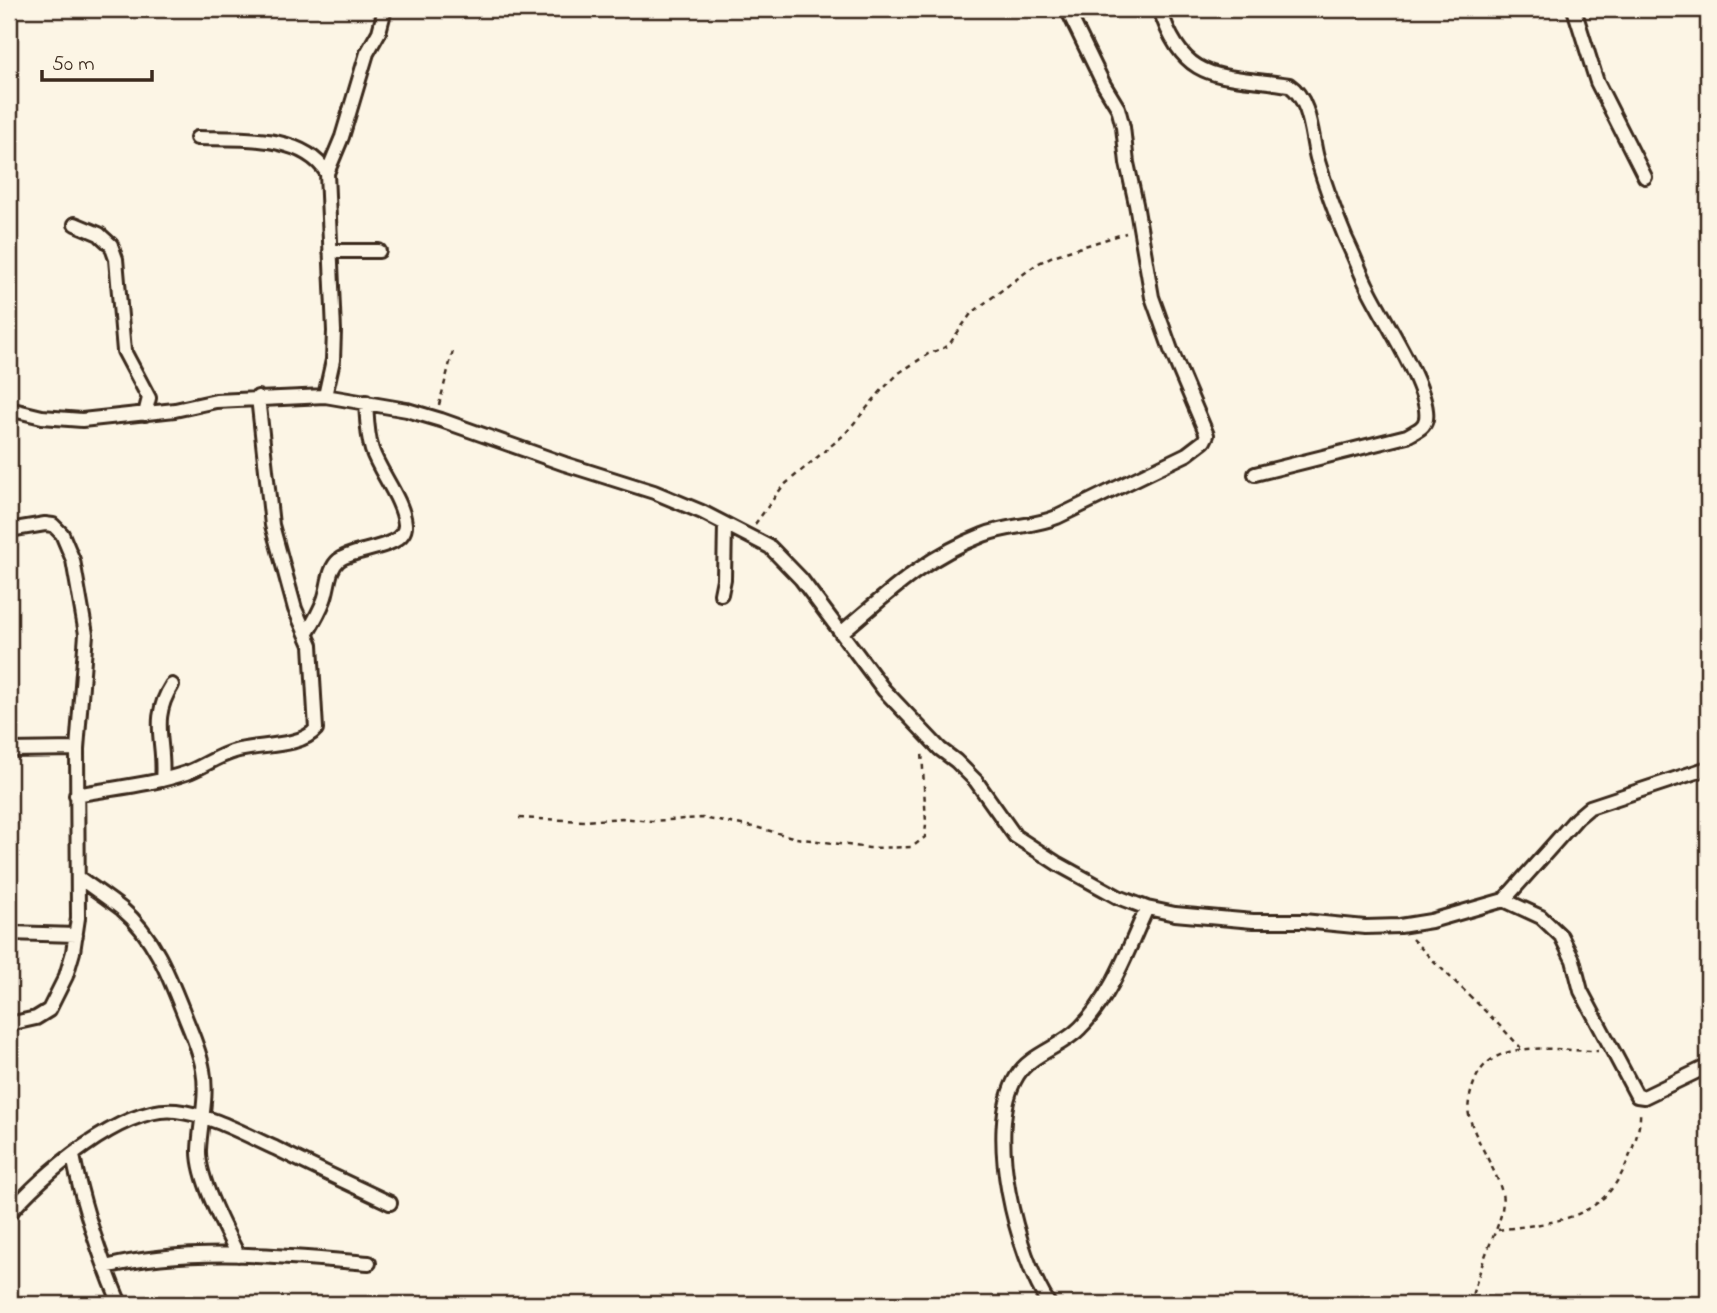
<svg xmlns="http://www.w3.org/2000/svg" width="1717" height="1313" viewBox="0 0 1717 1313" font-family="'Indie Flower',sans-serif">
<style>
.lines{fill:none;stroke-linecap:round;stroke-linejoin:round}
.street-casing{stroke:#3b2a1e;stroke-width:18}
.path{stroke:#3b2a1e;stroke-width:2.5;stroke-dasharray:5 5;stroke-linecap:butt}
.street{stroke:#fcf5e5;stroke-width:12}
</style>
<rect width="100%" height="100%" fill="#fcf5e5"/>
<filter id="ink" filterUnits="userSpaceOnUse"><feTurbulence type="fractalNoise" baseFrequency=".0143" numOctaves="2"/><feDisplacementMap in="SourceGraphic" scale="14" xChannelSelector="R" yChannelSelector="G"/><feConvolveMatrix kernelMatrix="1 2 1 2 8 2 1 2 1" color-interpolation-filters="sRGB"/></filter>
<g filter="url(#ink)">
<g class="lines">
<defs>
<path id="street" d="M1066,9L1069,13L1111,9
M1160,9C1184,86 1222,74 1289,85C1311,100 1311,135 1317,158C1325,185 1335,213 1346,239C1354,255 1360,272 1368,288C1381,316 1431,390 1426,419C1424,429 1415,431 1407,436L1255,474
M1574,9L1597,82L1645,177
M197,138C238,139 302,133 327,173L334,331L333,360L325,396
M327,173L342,137L367,53L379,32L385,9
M75,224L99,234L111,245L116,259L124,351L149,398L145,414
M330,251H379
M9,409L42,417L82,420L175,410L216,401L325,396L407,410L441,420L565,464L654,492L702,512L770,547L801,579L884,690L940,749L956,761L976,781L1015,836L1058,864L1118,897L1147,908L1175,914L1253,921H1303L1365,927L1400,926L1431,921L1504,900L1541,917L1561,936L1573,960L1581,991L1637,1096L1644,1097L1702,1069L1708,1073
M9,530L45,524L53,525L62,534L73,560L86,634L77,749L78,918L73,952L66,976L49,1010L36,1018L9,1024
M721,594L724,579L725,524
M307,633C313,623 320,611 324,600C329,587 328,569 339,560C354,548 407,549 405,524C403,500 380,473 372,450C367,434 367,419 366,402
M841,633C890,592 922,559 983,535C1007,525 1033,527 1057,517L1187,454L1204,441L1207,435L1171,350L1152,297L1136,204L1127,163L1123,127L1118,108L1104,85L1069,13
M9,750L77,749
M162,780C166,742 149,721 172,685
M76,795C112,788 151,785 186,773C203,767 217,756 235,751C258,744 300,748 316,729L311,645L295,609L272,525L258,397
M78,877C93,888 108,898 122,909C154,936 169,976 184,1014C191,1032 200,1051 203,1070C208,1096 200,1124 199,1150C198,1179 225,1229 238,1255
M1504,900L1577,818L1590,807L1708,768
M9,933L76,935
M73,1156C83,1207 100,1257 120,1304
M9,1214C40,1176 123,1105 176,1111C211,1115 244,1134 275,1148C313,1167 352,1185 390,1203
M105,1267C191,1246 281,1256 369,1263
M1049,1304C1017,1256 984,1129 1017,1076C1030,1054 1062,1047 1080,1028C1112,996 1128,949 1147,908"/>
</defs>
<use href="#street" class="street-casing"/>
<path class="path" d="M439,405L454,347
M755,524L783,486L845,434L881,391L899,373L928,354L948,346L970,315L982,305L1037,264L1053,256L1126,233
M519,818L585,821L622,818L652,821L702,818L759,828L796,838L869,848L912,847L925,837L926,823L922,751
M1412,939C1448,976 1486,1010 1521,1048
M1498,1230C1561,1221 1607,1221 1631,1152C1636,1140 1641,1124 1640,1111
M1469,1304C1475,1287 1480,1270 1486,1254C1493,1235 1506,1214 1502,1193C1497,1171 1477,1143 1470,1119C1466,1108 1470,1094 1474,1083C1491,1034 1559,1052 1598,1051"/>
<use href="#street" class="street"/>
</g>
</g>
<rect width="1717" height="1313" fill="none" stroke="#fcf5e5" stroke-width="35"/>
<rect x="18" y="18" width="1682" height="1278" fill="none" stroke="#3b2a1e" stroke-width="2.5" filter="url(#ink)"/>
<path d="M42 70v10h110v-10" fill="none" stroke="#3b2a1e" stroke-width="3.5"/>
<text x="52" y="70" font-size="21" fill="#3b2a1e" stroke="#fcf5e5" stroke-width="5" paint-order="stroke">50 m</text>
</svg>
